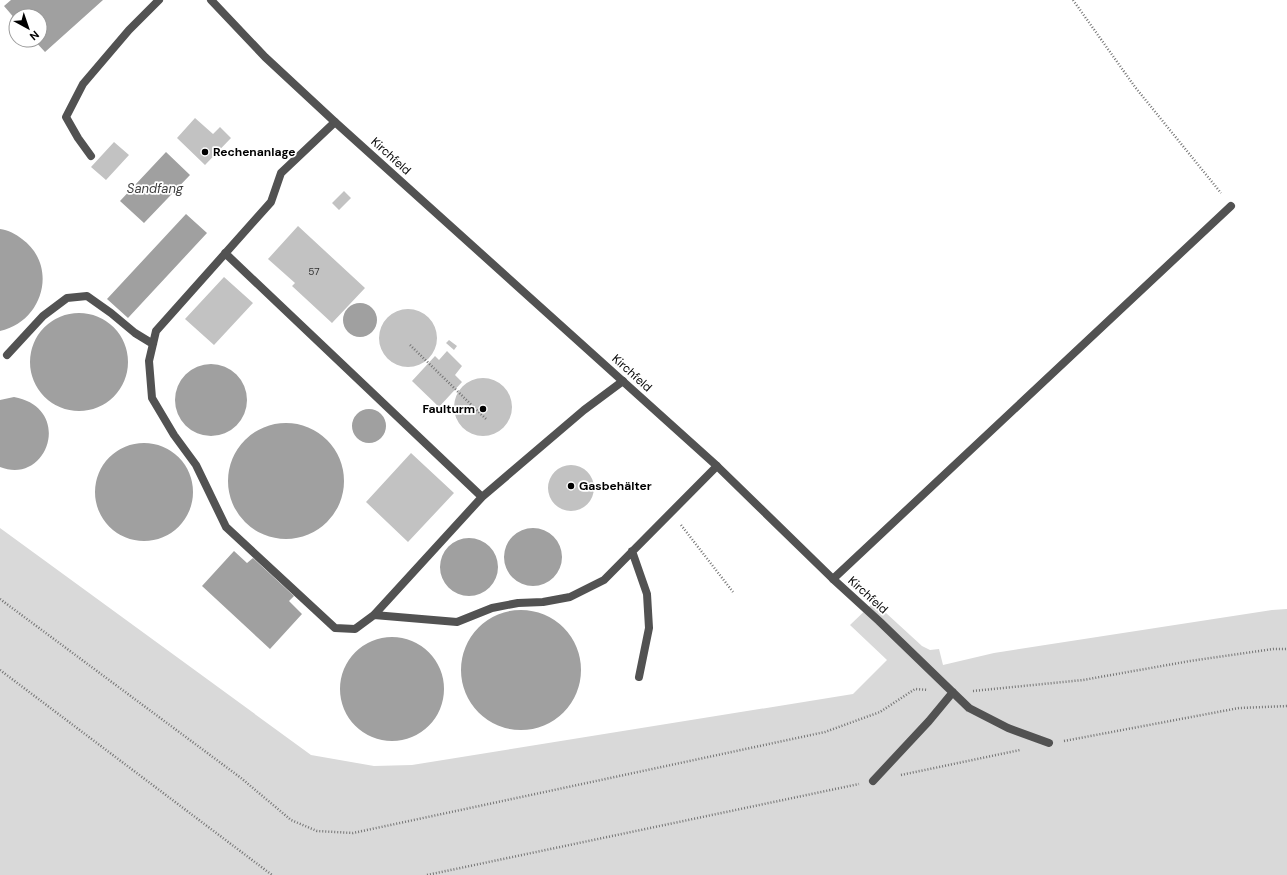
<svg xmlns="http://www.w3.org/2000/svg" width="1287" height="875" viewBox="0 0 1287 875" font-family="'DM Sans',sans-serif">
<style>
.green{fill:#d9d9d9}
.water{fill:#a0a0a0}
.building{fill:#c2c2c2}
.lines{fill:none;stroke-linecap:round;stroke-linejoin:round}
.path{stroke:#747474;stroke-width:2.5;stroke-dasharray:1 2;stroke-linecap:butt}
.lane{stroke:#525252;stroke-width:8}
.street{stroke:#525252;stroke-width:8}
.poi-dot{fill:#000;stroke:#fff;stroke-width:1.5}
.labels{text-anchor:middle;stroke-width:3.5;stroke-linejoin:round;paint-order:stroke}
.number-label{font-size:10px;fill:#303030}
.poi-label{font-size:12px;font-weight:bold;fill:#000;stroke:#fff;text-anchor:start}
.street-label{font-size:12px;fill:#000;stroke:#fff}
.water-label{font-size:13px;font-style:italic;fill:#414141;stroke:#fff}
</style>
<rect width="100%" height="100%" fill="#fff"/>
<path class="green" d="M0,528L311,755L374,766L412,765L853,694L887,660L850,625L874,602L922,646L930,650L939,649L943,665L994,653L1272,610L1287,609V875H0Z"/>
<path class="water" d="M11,0H103L45,52L34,40H40V16H16V20L4,6Z
M166,152L190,175L144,223L120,201Z
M186,214L207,233L128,318L107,299Z
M0,229C8,230 16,234 22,239C59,266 43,322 0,331Z
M343 320a17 17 0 1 1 34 0a17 17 0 1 1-34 0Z
M30 362a49 49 0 1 1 98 0a49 49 0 1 1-98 0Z
M175 400a36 36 0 1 1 72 0a36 36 0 1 1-72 0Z
M14,397C74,408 48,486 0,467V400Z
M352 426a17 17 0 1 1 34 0a17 17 0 1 1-34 0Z
M228 481a58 58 0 1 1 116 0a58 58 0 1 1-116 0Z
M95 492a49 49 0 1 1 98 0a49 49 0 1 1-98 0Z
M504 557a29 29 0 1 1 58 0a29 29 0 1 1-58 0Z
M440 567a29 29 0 1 1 58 0a29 29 0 1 1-58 0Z
M234,551L247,563L253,558L294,596L289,601L302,614L270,649L202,586Z
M461 670a60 60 0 1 1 120 0a60 60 0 1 1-120 0Z
M340 689a52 52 0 1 1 104 0a52 52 0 1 1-104 0Z"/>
<path class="building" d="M195,118L213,134L220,127L231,138L205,165L177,138Z
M114,142L129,155L106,180L91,167Z
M344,191L351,198L339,210L332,203Z
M298,226L365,288L332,323L292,286L295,283L268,259Z
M224,277L253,303L214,345L185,319Z
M379 338a29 29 0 1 1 58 0a29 29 0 1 1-58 0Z
M449,340L457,346L454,350L446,343Z
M447,351L462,366L455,375L462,382L439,407L412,381L435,356L439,360Z
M454 407a29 29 0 1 1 58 0a29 29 0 1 1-58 0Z
M411,453L454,493L408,542L366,502Z
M548 488a23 23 0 1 1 46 0a23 23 0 1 1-46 0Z"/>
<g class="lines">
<path class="path" d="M1073,0L1135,87L1221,193
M410,345L486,419
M681,525L733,592
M0,599L241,778L291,820L317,831L353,833L825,732L880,712L915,689L928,690
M0,670L272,875
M973,691L1083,680L1190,661L1273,649H1287
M1064,741L1239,708L1287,706
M901,775L1020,750
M427,875L859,784"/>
<path class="lane" d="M335,122L281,173L271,202L156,331L149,361L152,398L174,435L196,465L226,527L335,628L355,629L374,615L482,497L584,410L623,381
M91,156L78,138L66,117L83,84L129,30L159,0
M225,253L482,497
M7,355L43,316L67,298L87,296L111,313L135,333L153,344
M632,551L647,594L649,628L639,677
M833,579L1231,206
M374,615L457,622L492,608L518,603L543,602L570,597L604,580L717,466"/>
<path class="street" d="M211,0L265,57L335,122L717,466L833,579L879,621L969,708L1008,728L1049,743
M873,781L929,721L953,692"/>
</g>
<g class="poi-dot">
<circle cx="205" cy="152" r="4"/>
<circle cx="483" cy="409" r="4"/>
<circle cx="571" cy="486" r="4"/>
</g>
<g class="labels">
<g class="number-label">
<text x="314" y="275">57</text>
</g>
<g class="poi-label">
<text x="213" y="156">Rechenanlage</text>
<text x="475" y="413" text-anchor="end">Faulturm</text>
<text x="579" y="490">Gasbehälter</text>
</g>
<g class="street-label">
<text transform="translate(391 156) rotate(42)" y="4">Kirchfeld</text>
<text transform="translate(632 373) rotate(42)" y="4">Kirchfeld</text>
<text transform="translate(868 595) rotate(42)" y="4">Kirchfeld</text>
</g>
<g class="water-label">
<text x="155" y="193">Sandfang</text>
</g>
</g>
<g transform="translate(28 28) rotate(140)"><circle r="19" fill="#ffffff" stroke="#999999"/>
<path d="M0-3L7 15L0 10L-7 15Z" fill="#000000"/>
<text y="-6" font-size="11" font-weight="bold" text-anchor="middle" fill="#000000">N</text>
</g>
</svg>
